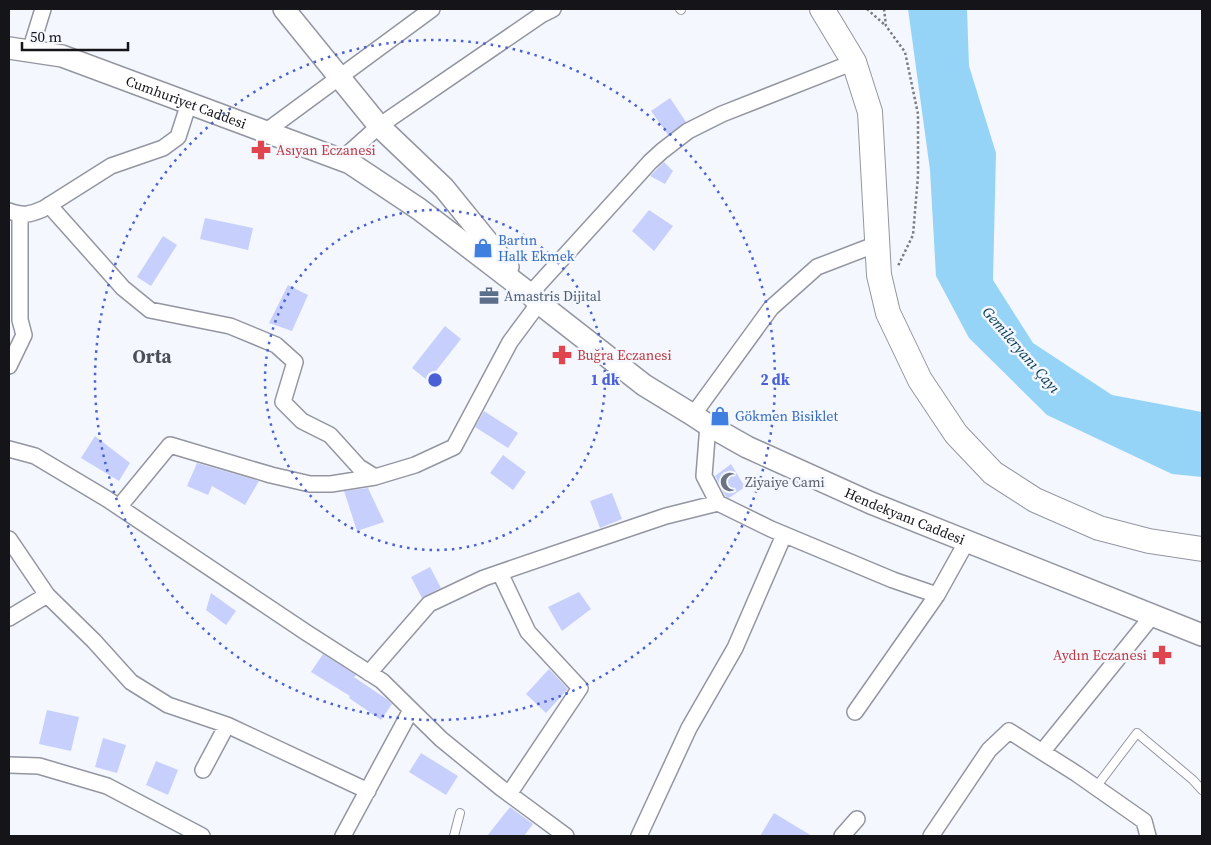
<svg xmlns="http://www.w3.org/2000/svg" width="1211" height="845" viewBox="0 0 1211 845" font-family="'Source Serif 4',serif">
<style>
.water{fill:#96d4f7}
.building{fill:#c7d0fd}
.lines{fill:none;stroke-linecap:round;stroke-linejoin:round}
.lane-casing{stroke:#9396a1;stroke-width:10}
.street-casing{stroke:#9396a1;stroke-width:18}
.secondary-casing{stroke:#9396a1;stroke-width:24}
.primary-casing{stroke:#9396a1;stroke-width:26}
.path{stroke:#7b7c81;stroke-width:2.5;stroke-dasharray:2.5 2.5;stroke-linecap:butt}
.lane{stroke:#fff;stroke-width:8}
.street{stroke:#fff;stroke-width:15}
.secondary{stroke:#fff;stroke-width:21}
.primary{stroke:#fff;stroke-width:24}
.ring{fill:none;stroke:#4a61d6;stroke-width:2.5;stroke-dasharray:2.5 5}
.labels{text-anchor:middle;stroke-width:5;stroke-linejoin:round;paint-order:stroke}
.street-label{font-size:14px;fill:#151519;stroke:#f5f7fe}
.health-label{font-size:14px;fill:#be3a42;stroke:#f5f7fe;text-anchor:start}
.shop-label{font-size:14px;fill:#366cbe;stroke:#f5f7fe;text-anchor:start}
.service-label{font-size:14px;fill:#4e5e75;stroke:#f5f7fe;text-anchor:start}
.worship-label{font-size:14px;fill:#5b616d;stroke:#f5f7fe;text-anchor:start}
.water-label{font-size:15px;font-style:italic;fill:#023850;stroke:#f5f7fe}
.district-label{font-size:19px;font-weight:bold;fill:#4b4d57;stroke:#f5f7fe}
.centre{fill:#4a61d6;stroke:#f5f7fe;stroke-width:2.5}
.ring-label{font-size:15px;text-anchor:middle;font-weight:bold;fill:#4a61d6;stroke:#f5f7fe;stroke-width:5;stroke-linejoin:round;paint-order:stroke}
</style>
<rect width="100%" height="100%" fill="#f5f7fe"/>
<path class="water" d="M908,9H967L969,66L996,153L993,280L1033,343L1112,395L1202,412V477L1172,474L1047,415L969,338L936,276L930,170Z"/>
<path class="building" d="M670,98L686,122L668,135L651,111Z
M664,162L673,171L665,184L650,176Z
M649,210L673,226L654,251L632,231Z
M205,218L253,228L248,250L200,239Z
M163,236L177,245L151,286L137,277Z
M288,285L308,295L292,331L269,323Z
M445,326L461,339L428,381L412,368Z
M484,411L518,433L508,448L475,427Z
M95,436L130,463L119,481L81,458Z
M503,455L526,472L513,490L490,473Z
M197,463L259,481L245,505L212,486L208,495L187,486Z
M731,464L745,487L729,498L726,497L715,476Z
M368,488L384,522L357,531L344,491Z
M612,493L622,519L600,528L590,501Z
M430,567L441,588L422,598L411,577Z
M579,592L591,609L562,631L548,607Z
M211,593L236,611L226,625L206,610Z
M323,654L356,675L354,677L388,700L392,704L381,720L349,698L350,696L311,672Z
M549,669L568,689L546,713L526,694Z
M47,710L79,717L71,751L39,744Z
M103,738L126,745L117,773L95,767Z
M421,753L458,776L446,795L409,772Z
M156,761L178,770L168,795L146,785Z
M510,807L533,824L524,836H487Z
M774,813L812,836H760Z"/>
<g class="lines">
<defs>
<path id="lane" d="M680,9L681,10
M1096,787L1137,733L1193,780L1202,790
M454,836L460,813"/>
<path id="street" d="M30,51L43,9
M265,132L432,9
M341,160L379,126L541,15L553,9
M49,205L123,288L150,310L230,326L276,345L295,362L283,402L302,421L330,435L359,467L375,477L415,465L454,447L510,342L539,303
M9,211C23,216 29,215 43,209L111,166L163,148L178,137L189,103
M530,294L650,162L662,151L688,131L722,114L854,62
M9,366L24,335L20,320V215
M693,415L771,308L817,267L877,244
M708,425L704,476L718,503L771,529L893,580L937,595
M9,449L35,456L107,499L307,633L382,681L441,739L501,788L566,836
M119,507L170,445L271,475L310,484H331L375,477
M9,539L47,595L9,618
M500,573L528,632L580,688L509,794
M47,595L94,641L131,682L168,705L227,725
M369,673L429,604L484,578L595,540L666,516L718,503
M855,712L937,595L967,541
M1042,752L1153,615
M9,765L39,766L107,786L202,836
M203,770L227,725L368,791
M343,836L411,710
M639,836L689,728L735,648L784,535
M842,836L857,819
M931,836L989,750L1009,731L1077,774L1144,821L1148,836"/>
<g id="secondary">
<path d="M284,9L379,126L444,188L508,267"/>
<path id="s1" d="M9,48L62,56L350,163L419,209L530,294L539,303L644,385L693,415L708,425L747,447L871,503L1202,635"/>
</g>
<path id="primary" d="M822,9L854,62L870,112L879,275L888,313L920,380L956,434L993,473L1035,500L1099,528L1149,541L1202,549"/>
</defs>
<use href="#lane" class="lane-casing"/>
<use href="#street" class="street-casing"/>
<use href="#secondary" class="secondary-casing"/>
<use href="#primary" class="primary-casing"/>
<path class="path" d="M867,9L885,25
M884,9L886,26L905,52L918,114V176L913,235L898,266"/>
<use href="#lane" class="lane"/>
<use href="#street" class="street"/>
<use href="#secondary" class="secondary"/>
<use href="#primary" class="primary"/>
</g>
<g class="ring">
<circle cx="435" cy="380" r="170"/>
<circle cx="435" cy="380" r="340"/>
</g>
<defs>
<symbol id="pharmacy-bare" viewBox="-9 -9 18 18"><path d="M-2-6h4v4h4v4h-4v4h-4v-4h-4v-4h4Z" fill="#e0444e" stroke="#f5f7fe" stroke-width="2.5" paint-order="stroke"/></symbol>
<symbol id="shop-bare" viewBox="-9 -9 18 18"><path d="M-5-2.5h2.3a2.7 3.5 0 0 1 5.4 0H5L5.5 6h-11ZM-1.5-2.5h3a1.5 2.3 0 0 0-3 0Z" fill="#3f7fe0" stroke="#f5f7fe" stroke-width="2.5" paint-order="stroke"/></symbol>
<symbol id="office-bare" viewBox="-9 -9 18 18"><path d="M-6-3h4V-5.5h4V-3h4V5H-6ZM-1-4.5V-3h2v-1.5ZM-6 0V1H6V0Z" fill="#5c6f8a" stroke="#f5f7fe" stroke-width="2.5" paint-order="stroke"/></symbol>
<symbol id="mosque-bare" viewBox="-9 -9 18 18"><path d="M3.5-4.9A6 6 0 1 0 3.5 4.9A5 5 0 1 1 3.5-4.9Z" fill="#6b7280" stroke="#f5f7fe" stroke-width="2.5" paint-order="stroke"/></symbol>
</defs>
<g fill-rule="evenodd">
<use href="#pharmacy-bare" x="247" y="136" width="28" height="28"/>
<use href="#shop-bare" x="469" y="234" width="28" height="28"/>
<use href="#office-bare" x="475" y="282" width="28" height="28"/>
<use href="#pharmacy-bare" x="548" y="341" width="28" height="28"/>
<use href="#shop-bare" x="706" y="402" width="28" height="28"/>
<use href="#mosque-bare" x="716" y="468" width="28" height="28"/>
<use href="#pharmacy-bare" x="1148" y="641" width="28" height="28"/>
</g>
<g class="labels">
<g class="street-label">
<text dy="5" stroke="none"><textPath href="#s1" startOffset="186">Cumhuriyet Caddesi</textPath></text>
<text dy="5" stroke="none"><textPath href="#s1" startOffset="1022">Hendekyanı Caddesi</textPath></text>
</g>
<g class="health-label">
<text x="276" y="155">Asıyan Eczanesi</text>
<text x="577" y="360">Buğra Eczanesi</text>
<text x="1147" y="660" text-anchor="end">Aydın Eczanesi</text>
</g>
<g class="shop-label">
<text x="498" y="245">Bartın<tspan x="498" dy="16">Halk Ekmek</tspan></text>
<text x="735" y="421">Gökmen Bisiklet</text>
</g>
<g class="service-label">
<text x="504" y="301">Amastris Dijital</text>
</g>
<g class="worship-label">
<text x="745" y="487">Ziyaiye Cami</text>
</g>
<g class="water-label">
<text transform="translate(1021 350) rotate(49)" y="5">Gemileryanı Çayı</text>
</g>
<g class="district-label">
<text x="152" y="363">Orta</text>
</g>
</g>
<circle cx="435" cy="380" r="8" class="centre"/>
<g class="ring-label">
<text x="605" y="385">1 dk</text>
<text x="775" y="385">2 dk</text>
</g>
<rect width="1211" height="845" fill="none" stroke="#151519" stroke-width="20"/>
<path d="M22 42v8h106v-8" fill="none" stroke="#151519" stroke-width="2.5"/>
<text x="30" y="42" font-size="15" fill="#151519" stroke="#f5f7fe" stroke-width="4" paint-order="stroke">50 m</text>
</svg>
